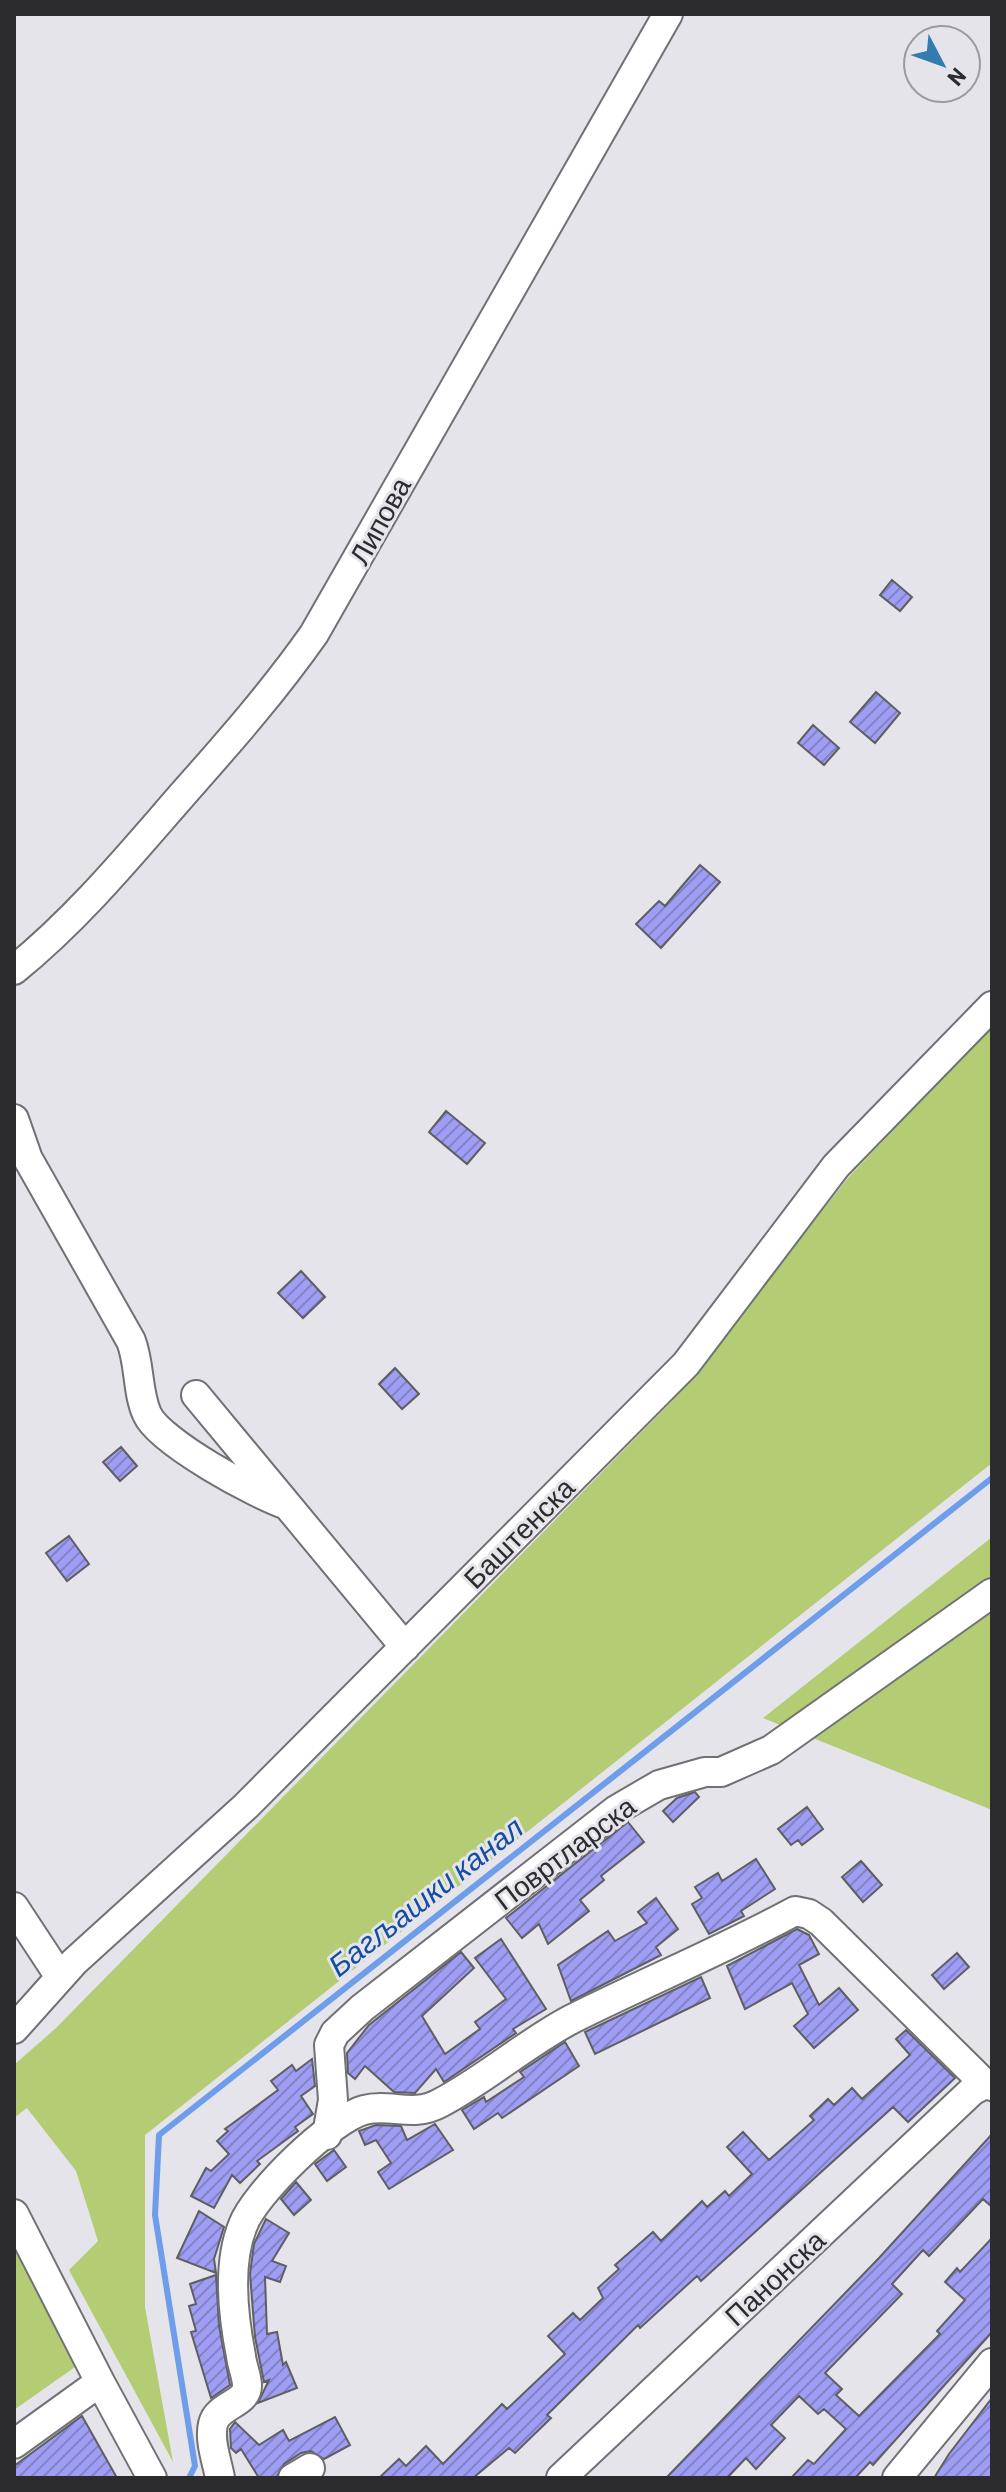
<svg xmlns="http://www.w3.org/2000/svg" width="1006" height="2492" viewBox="0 0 1006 2492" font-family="Barlow,sans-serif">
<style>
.green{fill:#b4cd75}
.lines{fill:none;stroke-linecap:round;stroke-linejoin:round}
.stream{stroke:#6e9de9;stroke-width:6}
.building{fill:url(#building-hatch);stroke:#5e5e63;stroke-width:2}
.minor-casing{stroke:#707175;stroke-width:32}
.minor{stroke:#fff;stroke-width:28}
.labels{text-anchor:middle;stroke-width:6;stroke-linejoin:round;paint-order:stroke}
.street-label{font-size:28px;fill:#2c2c2e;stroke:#e4e4ea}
.water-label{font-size:30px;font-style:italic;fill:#144da5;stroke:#e4e4ea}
</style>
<defs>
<pattern id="building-hatch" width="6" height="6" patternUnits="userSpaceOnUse" patternTransform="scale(2)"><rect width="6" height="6" fill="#a09ef4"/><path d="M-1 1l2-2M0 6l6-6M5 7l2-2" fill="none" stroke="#8381c6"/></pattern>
</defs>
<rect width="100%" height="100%" fill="#e4e4ea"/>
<path class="green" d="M992,1026V1463L145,2135V2307L173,2462L69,2270L98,2241L76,2171L27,2108L14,2118V2065L56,2028L673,1400L848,1178Z
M992,1537V1810L763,1718Z
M14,2240L49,2306L75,2367L14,2410Z"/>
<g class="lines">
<path class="stream" d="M189,2478L195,2466L155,2215L159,2135L992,1478"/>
</g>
<path class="building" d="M892,580L912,597L900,611L880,595Z
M876,692L900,713L875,743L850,722Z
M813,725L839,748L824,765L798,743Z
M700,865L720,882L661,948L636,924L659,901L665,906Z
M446,1111L485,1143L467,1164L429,1132Z
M301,1271L325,1297L303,1318L278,1293Z
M395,1368L419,1394L402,1409L379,1384Z
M121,1447L137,1466L120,1481L103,1462Z
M69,1536L89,1564L67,1581L46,1553Z
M695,1792L699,1797L673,1822L663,1811L677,1798Z
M807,1807L823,1829L802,1845L798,1840L791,1845L778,1829Z
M628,1822L644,1842L601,1876L604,1880L580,1900L589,1911L548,1944L539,1924L522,1938L506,1918Z
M756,1859L775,1889L741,1911L744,1916L709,1934L692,1904L702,1898L695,1887L718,1873L722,1881Z
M861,1861L882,1885L863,1902L842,1877Z
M656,1898L678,1929L656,1947L661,1955L571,2001L558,1965L608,1931L615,1941L647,1923L638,1912Z
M797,1929L809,1935L819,1954L799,1965L819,2005L839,1988L858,2010L814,2048L794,2026L808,2014L792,1983L745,2009L727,1966Z
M501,1939L546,2009L513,2029L516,2033L444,2082L436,2069L415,2093L394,2092L365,2066L355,2079L348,2073L347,2053L369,2025L461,1952L474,1968L422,2016L445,2054L480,2029L475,2022L506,1999L475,1958Z
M957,1953L969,1967L944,1989L932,1975Z
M701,1977L710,1998L595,2054L585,2032Z
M906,2030L955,2078L908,2122L893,2107L701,2281L697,2276L640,2328L638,2325L547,2415L551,2418L515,2453L509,2448L473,2478H379L399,2459L406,2466L426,2446L443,2464L502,2404L507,2409L565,2354L548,2336L573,2313L580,2320L603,2298L598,2288L619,2269L615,2265L653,2232L661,2241L702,2201L707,2207L725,2191L729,2196L752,2174L727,2147L743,2132L769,2160L814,2120L810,2116L828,2099L834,2105L852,2088L862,2099L910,2055L896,2039Z
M565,2042L579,2066L502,2118L498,2113L474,2129L462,2110L484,2097L486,2102L524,2077L520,2072Z
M312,2059L315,2086L301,2096L313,2114L295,2127L298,2131L257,2161L260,2164L240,2183L232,2175L214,2208L191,2196L206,2168L211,2171L229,2154L217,2141L228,2131L225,2129L278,2090L271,2081L292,2065L296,2071Z
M435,2124L453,2150L389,2189L378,2172L391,2163L376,2140L365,2145L359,2131L376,2125L401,2126L407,2140Z
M992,2134V2207L983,2199L929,2256L923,2250L892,2284L902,2294L825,2373L842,2389L836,2395L859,2416L940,2334L937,2331L965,2300L945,2282L957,2268L960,2272L992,2238V2332L873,2465L870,2462L855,2478H791L808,2460L814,2464L846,2429L824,2409L818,2414L799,2396L771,2425L785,2438L756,2469L746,2458L727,2478H666L879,2258Z
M334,2150L346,2167L327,2181L315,2164Z
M296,2182L311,2200L294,2215L281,2199Z
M199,2211L224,2227L214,2259L216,2273L177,2258Z
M266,2219L289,2233L272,2261L286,2266L280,2282L265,2277L267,2334L277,2332L283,2365L286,2362L297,2388L258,2403L269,2380L264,2382L255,2337L250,2274L254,2244Z
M216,2275L219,2326L230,2385L211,2398L191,2332L196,2331L189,2306L196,2304L190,2284Z
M992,2398V2478H934L949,2454Z
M82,2416L117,2478H14V2466Z
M335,2417L350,2445L324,2459L311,2451L301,2453L284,2464L276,2478H259L241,2449L236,2453L231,2448L230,2429L235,2422L259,2445L283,2430L289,2441Z"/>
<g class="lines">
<defs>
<path id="minor" d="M14,970C78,918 129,856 183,794C229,742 274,691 314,634L668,14
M14,1119L28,1159L131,1341C140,1364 137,1392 147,1414C159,1442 257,1495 287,1505
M196,1395L405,1647
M14,1907L60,1977
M14,2029L74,1962L246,1806L686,1364L836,1166L992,1006
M327,2135L333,2100L329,2045L335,2033L362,2008L616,1810L659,1785L705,1772H721L771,1750L992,1593
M14,2214L100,2382
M14,2444L100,2382L152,2478
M220,2478C217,2461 209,2441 213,2424C217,2405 247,2404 247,2386C247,2376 242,2366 241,2356C233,2315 227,2264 243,2225C255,2193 331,2119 364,2110C391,2103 413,2118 440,2103C486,2079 526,2043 572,2019C646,1982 723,1950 795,1911L809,1914L821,1922L985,2084
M293,2478L310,2468
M561,2478L972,2091L985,2084L992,2086
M897,2478L992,2363"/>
</defs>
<use href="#minor" class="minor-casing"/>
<use href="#minor" class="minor"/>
</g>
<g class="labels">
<g class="street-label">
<text transform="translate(380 521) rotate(-61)" y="10">Липова</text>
<text transform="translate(519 1533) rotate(-45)" y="10">Баштенска</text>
<text transform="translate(565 1853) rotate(-37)" y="10">Повртларска</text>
<text transform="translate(775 2278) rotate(-43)" y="10">Панонска</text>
</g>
<g class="water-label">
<text transform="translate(426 1897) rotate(-38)" y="10">Багљашки канал</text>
</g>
</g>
<rect width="1006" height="2492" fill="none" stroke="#2c2c2e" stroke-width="32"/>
<g transform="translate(942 64) rotate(131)"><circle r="38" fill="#e4e4ea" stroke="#9a9a9f" stroke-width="2"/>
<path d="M0-6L14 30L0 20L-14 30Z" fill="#347cb0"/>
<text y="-12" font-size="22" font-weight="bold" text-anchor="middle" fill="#2c2c2e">N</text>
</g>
</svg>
